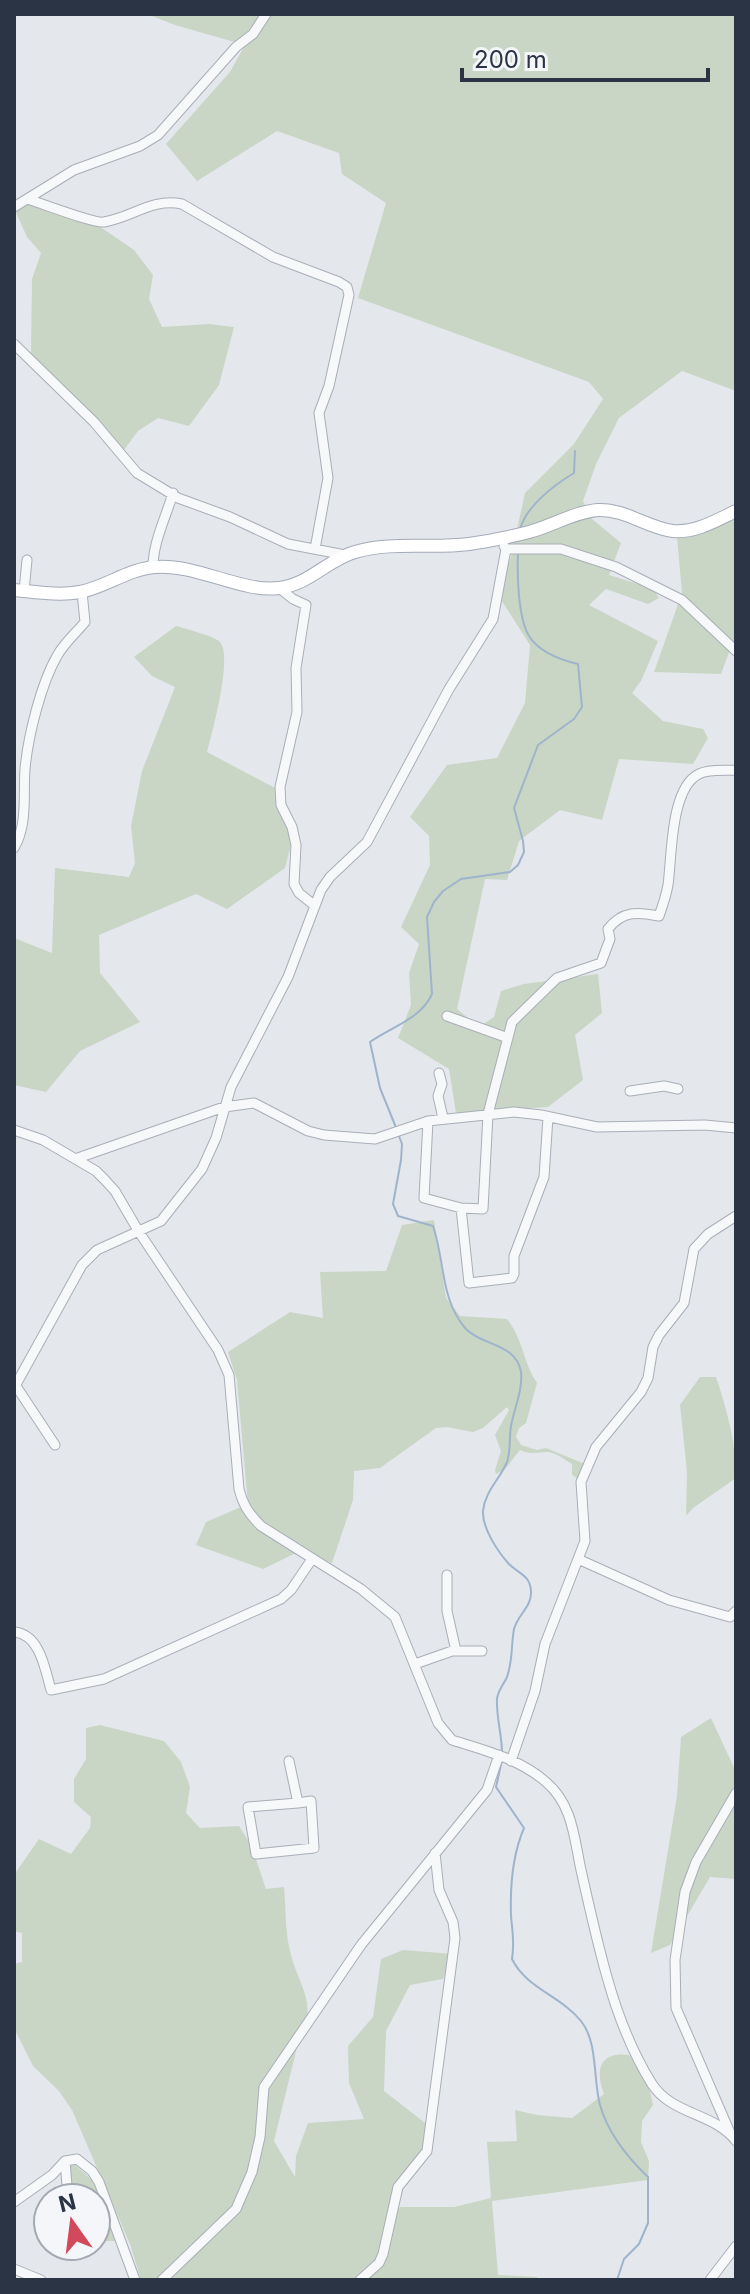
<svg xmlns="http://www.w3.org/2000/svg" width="750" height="2294" viewBox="0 0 750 2294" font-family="Inter,sans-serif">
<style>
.green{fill:#c9d6c5}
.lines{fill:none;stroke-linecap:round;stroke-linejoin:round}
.stream{stroke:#9fb4cc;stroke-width:2}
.minor-casing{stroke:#a9aeb7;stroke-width:11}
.major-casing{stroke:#a3abb8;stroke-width:14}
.minor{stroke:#f7f8fa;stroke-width:9}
.major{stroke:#fff;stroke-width:12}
</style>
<rect width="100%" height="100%" fill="#e4e7ec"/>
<path class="green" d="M147,14H736V391L682,371L619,418L596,464L583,501L592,519L621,543L609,575L653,589L659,598L648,604L606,589L589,605L658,641L641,681L632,693L663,721L703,729L708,738L693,764L619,759L602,820L560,810L519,841L507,880L485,879L457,1009L479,1027L494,1017L501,991L524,984L598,974L602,1013L575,1035L583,1080L548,1107L456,1113L449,1069L398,1038L411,1005L409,973L419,944L401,927L430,865L429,836L410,817L447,765L497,758L525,703L530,645L502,601L501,582L511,557L525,493L574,444L603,399L589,382L358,298L386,203L342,174L339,153L277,131L197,181L166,144L230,72L245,45L175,25Z
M27,199L93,222L134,250L153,275L149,299L162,327L209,324L234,327L219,385L189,426L158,418L138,431L121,454L31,353L32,279L41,253L27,237L14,208Z
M736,507V650L731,647L721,674L654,672L682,593L677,537Z
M176,626C186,629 211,635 219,641C234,653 212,733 207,752L275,788L294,833L285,868L227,909L196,894L99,935L100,973L140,1022L80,1051L46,1092L14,1085V938L52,953L55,868L129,877L135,863L131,826L142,771L175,687L152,676L134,657Z
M434,1220L446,1298L460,1316L507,1319C523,1339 523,1362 537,1383L526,1423L519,1428L516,1437L521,1445L537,1450L546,1448L585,1464L581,1476L577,1478L572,1475V1464C565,1460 555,1452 547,1452C536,1452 531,1455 520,1450L505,1469L496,1474L495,1470L501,1451L495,1435L509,1410L507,1407L483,1428L473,1432L447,1427L436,1428L380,1468L354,1471L353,1500L332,1563L300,1551L263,1569L196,1545L206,1522L248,1504L237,1380L228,1352L290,1312L323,1318L320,1272L386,1271L402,1225Z
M700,1377H716C727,1410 736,1442 736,1478L693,1508L686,1516L687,1472L680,1405Z
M711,1718L736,1772V1879L710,1877L670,1945L651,1953L677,1796L681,1737Z
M100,1725L164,1741L181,1762L190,1787L186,1813L200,1828L239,1826L251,1845L266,1889L284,1887C286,1908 285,1931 290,1951C297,1983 319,2004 300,2035L274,2141L295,2177L296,2156L308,2123L364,2119L349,2083L348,2046L373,2017L381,1959L403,1950L453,1954L443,1979L410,1985L386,2031L384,2091L429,2126L427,2151L404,2187L396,2213L400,2207H454L491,2198L487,2142L517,2141L515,2110L537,2115L572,2118L604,2094C595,2071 599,2051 629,2055C645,2075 648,2079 653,2105L642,2121L641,2142L649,2161L648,2180L492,2201L498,2275L537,2277V2280H141L130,2244L72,2110L59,2091L33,2066L14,2028V1964L22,1962V1933L14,1931V1875L39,1839L71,1854L90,1828L91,1817L74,1802V1779L86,1759V1728Z
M73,2163L92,2180L117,2241H96V2198H66L64,2171Z"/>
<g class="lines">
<path class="stream" d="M520,530C525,507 554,485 574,473L575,451
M397,1130L380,1088L370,1042C391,1027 421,1019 432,994L427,917L434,902L443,891L461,879L510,872L518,865L524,852L523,841L514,808L538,745L574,719L582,707L578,664C561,660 539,652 529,636C518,618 517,574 518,553
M399,1136L402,1144L401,1160L393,1204L398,1216L433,1226C445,1260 440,1300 466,1329C482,1346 516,1343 521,1372C523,1390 514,1409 511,1426C509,1438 511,1450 507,1462C500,1479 485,1491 483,1511C482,1528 498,1552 509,1564C519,1574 530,1575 531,1591C532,1607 518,1614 514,1629C511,1645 513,1660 507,1677C504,1684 498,1690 497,1699C496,1716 502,1735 502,1753
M502,1760L496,1787L524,1828C512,1856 510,1885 511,1915C512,1932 515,1940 512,1959C526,1988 561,1996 581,2021C598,2042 593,2079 600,2105C608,2133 627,2157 648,2177V2223L639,2244L624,2259L617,2280"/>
<defs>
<path id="minor" d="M27,199C41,203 95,224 104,222C133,217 152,198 182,204L273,257L339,282L347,287L349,295L329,386L319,413L328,478L315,549
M14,207L74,170L140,146L158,135L236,47L253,34L266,14
M14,344L94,422L137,473L165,490L178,498L230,517L288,544L345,555
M504,546L506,549H561L616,567L682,600L736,651
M153,567C153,542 166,517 173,493
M279,588L293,599L306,605L296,668L297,712L280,787L281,805L292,827L296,845L294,884L299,893L314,905
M24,591L27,560
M14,848C28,824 23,795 25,769C28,736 41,684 57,656C64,643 76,633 85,622L82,592
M447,1016L508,1038
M439,1073L442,1084L438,1096L443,1118
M630,1091L664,1086L678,1089
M428,1121L424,1198L461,1208L483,1209L488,1114L512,1022L557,978L601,963L610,939L608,929C623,910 638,912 659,916C663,905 666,896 668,885C672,857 670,788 699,774C709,769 724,771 736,770
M14,1130L43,1140L96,1171L104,1179L115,1191L139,1232L218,1350L229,1375L239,1489C243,1505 249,1514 261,1526L361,1589L395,1617L438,1723L452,1740C484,1750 520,1759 546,1782C573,1805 574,1838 581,1870C589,1906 597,1942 607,1977C617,2013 632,2052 652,2084C672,2115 715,2113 736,2141
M75,1159L224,1107L254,1103L308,1131L324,1135L375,1139L428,1121L514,1112L541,1115L597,1127L705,1125L736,1128
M461,1208L469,1283L512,1278L514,1274V1256L544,1177L548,1117
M16,1386L55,1445
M14,1388L82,1265L97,1250L161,1221L202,1169L216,1138L231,1087L288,977L321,890L330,877L367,842L449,689L493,619L506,549
M578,1559L669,1600L730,1617L736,1611
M447,1575V1611L456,1651
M14,1632C40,1634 45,1669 51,1690L104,1679L281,1599L291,1590L312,1559
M415,1664L452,1651H482
M289,1761L298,1803L248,1807L256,1854L314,1848L311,1801L298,1803
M511,1761L535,1691L545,1644L585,1541L581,1482L596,1447L641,1392L648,1378L653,1347L659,1335L684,1303L694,1249L708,1234L736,1216
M731,2135L676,2008L675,1960L685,1892L696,1862L736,1793
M65,2161L68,2198
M14,2202L52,2175L65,2161L77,2159L92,2171L99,2182L135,2280
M14,2269L41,2280
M162,2280L236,2209L252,2172L260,2137L264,2087L361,1945L487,1790L499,1755
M360,2280L379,2263L383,2254L398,2187L427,2151L455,1938L453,1922L439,1890L435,1853
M710,2280L736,2246"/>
<path id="major" d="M14,590C36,592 59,596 80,592C106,587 128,569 155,567C195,563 242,593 279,588C310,584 327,560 355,552C391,541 432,549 469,544C489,541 510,537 529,532C552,526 574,512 598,510C626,509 647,528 673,531C696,533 717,520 736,511"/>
</defs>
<use href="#minor" class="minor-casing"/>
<use href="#major" class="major-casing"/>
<use href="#minor" class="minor"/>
<use href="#major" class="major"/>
</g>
<rect width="750" height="2294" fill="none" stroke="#2b3445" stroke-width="32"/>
<g transform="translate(72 2222) rotate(346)"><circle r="38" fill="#f4f6f9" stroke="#a4a8b1" stroke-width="2"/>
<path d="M0-6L14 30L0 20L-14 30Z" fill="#d1495b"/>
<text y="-12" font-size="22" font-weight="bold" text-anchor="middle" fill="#2b3445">N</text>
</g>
<path d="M462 68v12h246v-12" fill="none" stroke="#2b3445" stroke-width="4"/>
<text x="474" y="68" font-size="24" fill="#2b3445" stroke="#f4f6f9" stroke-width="6" paint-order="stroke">200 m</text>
</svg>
